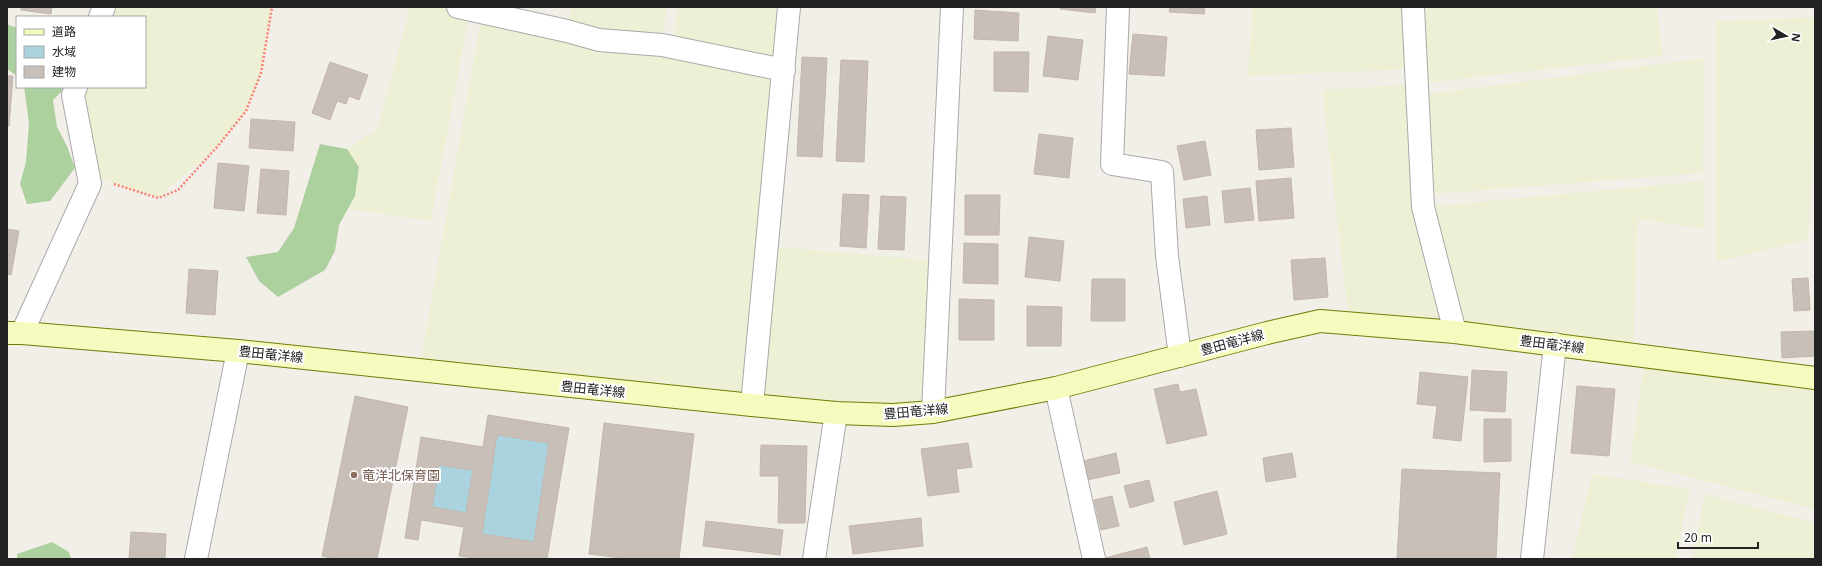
<svg xmlns="http://www.w3.org/2000/svg" width="1822" height="566" viewBox="0 0 1822 566" font-family="'Noto Sans','Noto Sans JP',sans-serif">
<style>
.farmland{fill:#eef0d5}
.forest{fill:#add19e}
.water{fill:#aad3df}
.building{fill:#c7bfb8;stroke:#c4b6ab;fill-rule:evenodd}
.lines{fill:none;stroke-linecap:round;stroke-linejoin:round}
.minor-casing{stroke:#a9a9a9;stroke-width:24}
.tertiary-casing{stroke:#a9a9a9;stroke-width:24}
.secondary-casing{stroke:#707d05;stroke-width:24}
.path{stroke:#fa8072;stroke-width:2.5;stroke-dasharray:2 2;stroke-linecap:butt}
.minor{stroke:#fff;stroke-width:22}
.tertiary{stroke:#fff;stroke-width:22}
.secondary{stroke:#f7fabf;stroke-width:22}
.education-dot{fill:#8d6e63;stroke:#fff;stroke-width:1.5}
.labels{text-anchor:middle;stroke-width:4;stroke-linejoin:round;paint-order:stroke}
.street-label{font-size:13px;fill:#222;stroke:#fff}
.education-label{font-size:13px;fill:#785e54;stroke:#fff;text-anchor:start}
</style>
<rect width="100%" height="100%" fill="#f2efe9"/>
<path class="farmland" d="M104,7H272L261,73L246,111L217,147L158,198L88,175L81,87H145V17H100Z
M410,7H458L470,10L431,221L348,209L355,196L347,149L377,129Z
M571,7H667L661,46L672,48L678,7H789L768,246L940,261L933,412L419,370L482,12L567,31Z
M1252,7H1413V10L1454,7H1657L1663,56L1416,84L1427,94L1704,58L1703,173L1422,195L1423,207L1703,181L1705,229L1638,219L1633,355L1349,323L1322,90L1416,84L1415,69L1248,76Z
M1815,17V99L1808,240L1716,262L1715,21Z
M1645,356L1815,378V509L1630,462Z
M1592,474L1690,489L1675,559H1572Z
M1705,494L1815,523V559H1692Z"/>
<path class="forest" d="M7,24L17,28V76L7,69Z
M24,87H66L53,100L57,127L67,146L75,168L50,201L27,204L20,184L26,162L29,123Z
M320,144L347,149L359,167L355,196L339,225L335,251L325,270L278,297L259,281L246,257L278,252L294,228Z
M52,542L69,552L71,559H17V554Z"/>
<path class="water" d="M497,435L549,443L534,542L482,534Z
M439,465L473,470L466,513L432,507Z"/>
<path class="building" d="M21,7H52L51,14L21,10Z
M1060,7H1096L1095,13L1060,9Z
M1170,7H1205L1204,14L1169,12Z
M975,10L1019,13L1018,41L974,39Z
M1133,34L1167,37L1164,76L1129,74Z
M1048,36L1083,40L1078,80L1043,76Z
M994,52H1029L1028,92L994,91Z
M802,57L827,58L822,157L797,156Z
M841,60L868,61L864,162L836,161Z
M330,62L368,75L359,100L349,96L346,104L337,101L330,120L312,113Z
M7,76H13L9,126H7Z
M251,119L295,122L293,151L249,148Z
M1291,128L1294,167L1259,170L1256,130Z
M1039,134L1073,138L1069,178L1034,174Z
M1205,141L1211,175L1184,180L1177,146Z
M218,163L249,166L244,211L214,208Z
M261,169L289,171L286,215L257,213Z
M1291,178L1294,218L1259,221L1256,181Z
M1250,188L1254,220L1225,223L1222,191Z
M843,194L869,195L866,248L840,246Z
M965,195H1000L999,235H965Z
M881,196L906,197L904,250L878,249Z
M1207,196L1210,225L1186,228L1183,199Z
M7,229L19,231L11,275L7,274Z
M1029,237L1064,241L1060,281L1025,277Z
M964,243L998,244V284L963,283Z
M1325,258L1328,297L1294,300L1291,260Z
M189,269L218,271L215,315L186,313Z
M1808,278L1810,310L1794,311L1792,279Z
M1092,279H1125V321H1091Z
M959,299L994,300V340H959Z
M1027,306L1062,307L1061,346H1027Z
M1815,331V356L1782,358L1781,332Z
M1472,370L1507,372L1505,412L1470,410Z
M1420,372L1468,377L1461,441L1433,438L1437,406L1417,404Z
M1178,384L1180,392L1196,389L1207,435L1167,444L1154,389Z
M1577,386L1615,389L1609,456L1571,453Z
M355,396L408,407L377,559H338L322,556Z
M488,415L569,428L547,559H481L459,556L464,527L421,520L418,540L405,538L421,437L483,447ZM497,435L549,443L534,542L482,534ZM439,465L473,470L466,513L432,507Z
M1484,419H1511V461L1484,462Z
M604,423L694,434L679,559H629L589,554Z
M968,443L972,467L956,469L959,492L928,496L921,449Z
M761,445L807,446L805,523H778L779,476H760Z
M1116,453L1120,473L1087,480L1083,461Z
M1292,453L1296,477L1266,482L1263,458Z
M1402,469L1500,473L1496,559H1397Z
M1149,480L1154,501L1130,508L1124,486Z
M1217,491L1227,534L1184,545L1174,502Z
M1112,496L1119,526L1101,530L1094,500Z
M921,518L923,546L853,554L849,526Z
M706,521L783,530L780,555L703,546Z
M131,532L166,534L165,559H129Z
M1147,547L1150,559H1105V558Z"/>
<g class="lines">
<defs>
<path id="minor" d="M458,7L567,31L599,40L662,45L784,70
M1118,7L1112,164L1162,172L1167,256L1180,356
M1413,7L1423,207L1455,332
M100,17L104,7
M22,333L90,184L73,95L76,87
M1056,388L1094,559
M752,405L789,7
M933,412L952,7
M196,559L238,351
M814,559L836,413"/>
<path id="tertiary" d="M1532,559L1555,344"/>
<path id="secondary" d="M7,333H22L238,351L752,405L836,413L893,415L933,412L1056,388L1267,333L1320,321L1455,332L1815,378"/>
</defs>
<use href="#minor" class="minor-casing"/>
<use href="#tertiary" class="tertiary-casing"/>
<use href="#secondary" class="secondary-casing"/>
<path class="path" d="M114,184L158,198L178,190L217,147L246,111L261,73L272,7"/>
<use href="#minor" class="minor"/>
<use href="#tertiary" class="tertiary"/>
<use href="#secondary" class="secondary"/>
</g>
<circle class="education-dot" cx="354" cy="475" r="4"/>
<g class="labels">
<g class="street-label">
<text transform="translate(1232 342) rotate(-15)" y="5">豊田竜洋線</text>
<text transform="translate(1552 344) rotate(7)" y="5">豊田竜洋線</text>
<text transform="translate(271 354) rotate(6)" y="5">豊田竜洋線</text>
<text transform="translate(593 389) rotate(6)" y="5">豊田竜洋線</text>
<text transform="translate(916 411) rotate(-5)" y="5">豊田竜洋線</text>
</g>
<g class="education-label">
<text x="362" y="480">竜洋北保育園</text>
</g>
</g>
<rect width="1822" height="566" fill="none" stroke="#222222" stroke-width="16"/>
<rect x="16" y="16" width="130" height="72" fill="#ffffff" stroke="#a7a7a7"/>
<rect x="24" y="29" width="20" height="6" fill="#f7fabf" stroke="#a7a7a7"/>
<text x="52" y="36" font-size="12" fill="#222222">道路</text>
<rect x="24" y="46" width="20" height="12" fill="#aad3df" stroke="#a7a7a7"/>
<text x="52" y="56" font-size="12" fill="#222222">水域</text>
<rect x="24" y="66" width="20" height="12" fill="#c7bfb8" stroke="#a7a7a7"/>
<text x="52" y="76" font-size="12" fill="#222222">建物</text>
<g transform="translate(1786 36) rotate(99)" stroke="#ffffff" stroke-width="3" paint-order="stroke">
<path d="M0-3L7 15L0 10L-7 15Z" fill="#222222"/>
<text y="-6" font-size="11" font-weight="bold" text-anchor="middle" fill="#222222">N</text>
</g>
<path d="M1678 542v6h80v-6" fill="none" stroke="#222222" stroke-width="2"/>
<text x="1684" y="542" font-size="12" fill="#222222" stroke="#ffffff" stroke-width="3" paint-order="stroke">20 m</text>
</svg>
